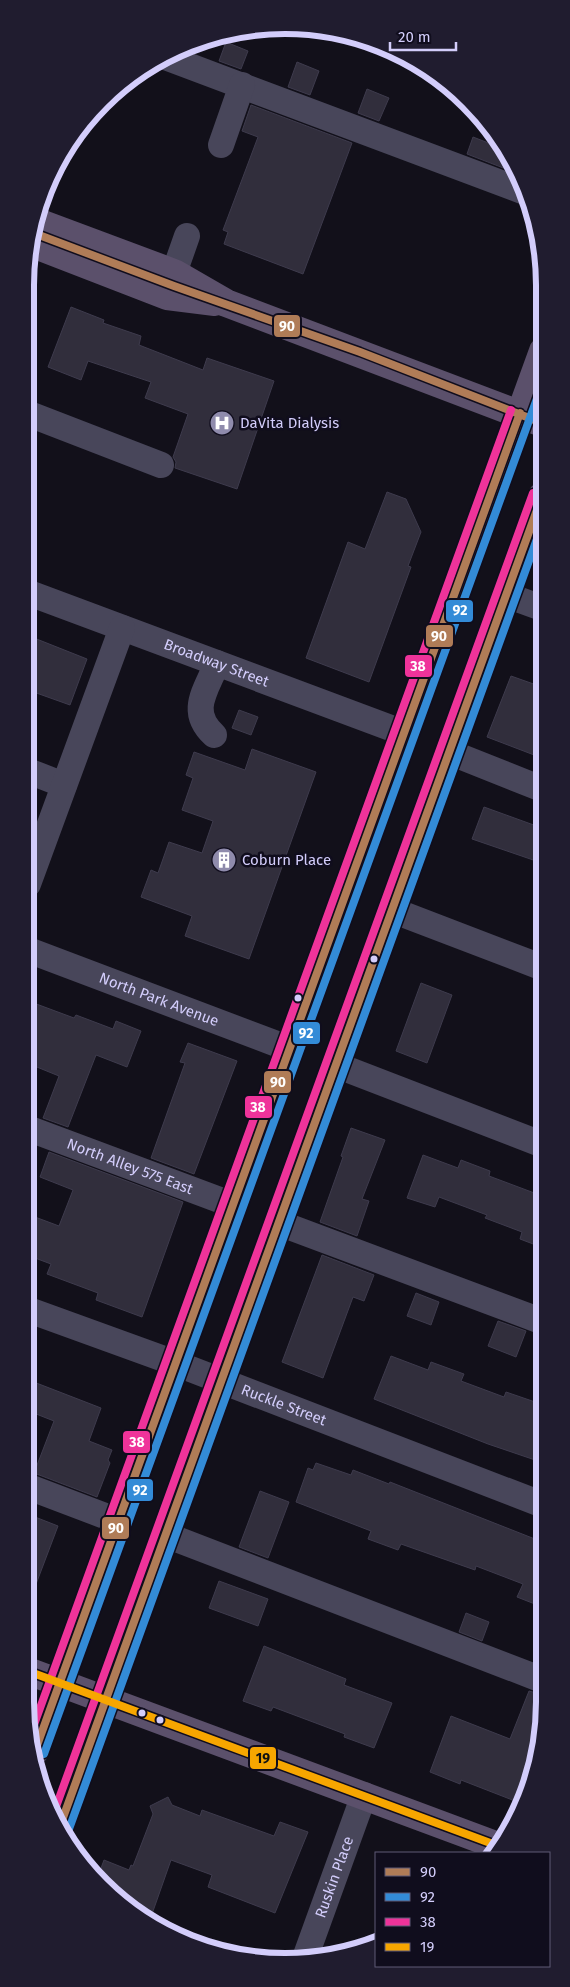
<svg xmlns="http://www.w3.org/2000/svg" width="570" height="1987" viewBox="0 0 570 1987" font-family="'Fira Sans',sans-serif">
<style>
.building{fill:#312e3c;stroke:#3e3b4d}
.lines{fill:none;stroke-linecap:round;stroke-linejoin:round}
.minor{stroke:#48465a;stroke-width:26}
.major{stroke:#5b506b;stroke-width:28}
.bus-1-casing{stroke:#100d1d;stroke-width:11}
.bus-2-casing{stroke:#100d1d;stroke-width:11}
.bus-3-casing{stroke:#100d1d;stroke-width:11}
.bus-4-casing{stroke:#100d1d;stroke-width:11}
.bus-1{stroke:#b07c57;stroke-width:8}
.bus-2{stroke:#338bd7;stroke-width:8}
.bus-3{stroke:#ef339a;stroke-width:8}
.bus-4{stroke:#f7a600;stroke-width:8}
.bus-dot{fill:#d3cdfb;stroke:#100d1d;stroke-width:2}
.labels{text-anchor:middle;stroke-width:5;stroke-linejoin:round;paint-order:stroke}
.poi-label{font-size:15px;fill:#d3cdfb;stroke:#100d1d;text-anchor:start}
.street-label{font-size:15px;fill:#d3cdfb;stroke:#100d1d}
.rim{fill:none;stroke:#d3cdfb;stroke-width:6}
.line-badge{stroke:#100d1d;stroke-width:2}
.badge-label{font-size:14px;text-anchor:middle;font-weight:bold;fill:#fff}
.pale-badge-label{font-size:14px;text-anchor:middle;font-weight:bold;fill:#111}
</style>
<rect width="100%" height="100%" fill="#12101a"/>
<path class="building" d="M226,42L248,51L241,69L219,61Z
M297,62L319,71L310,95L288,87Z
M367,89L389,98L379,121L358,113Z
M251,105L352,143L303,274L224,244L228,232L223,230L258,137L242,131Z
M473,137L504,149L519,174L467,154Z
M71,307L104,320L103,323L141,336L139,345L203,370L207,358L274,381L237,489L175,468L176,462L173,457L188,414L145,398L151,382L88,361L81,380L48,367Z
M387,492L406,499L421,532L408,566L411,567L369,682L306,658L348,542L365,549Z
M29,636L87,659L70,705L28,690Z
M511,676L542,687V758L487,737Z
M239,710L258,717L251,735L232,728Z
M252,749L316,772L249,959L185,936L192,916L141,897L151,870L158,873L169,842L202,853L213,821L182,810L193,778L186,775L194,752L245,770Z
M484,807L542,828V863L472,839Z
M421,983L452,995L427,1063L396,1051Z
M31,1002L74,1018L76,1015L113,1029L116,1021L141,1031L127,1067L96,1055L68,1127L43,1118L59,1076L27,1063V1012Z
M188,1043L237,1061L194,1174L151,1158L185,1063L180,1062Z
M351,1128L385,1140L362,1199L369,1201L357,1236L320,1222L343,1157L341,1156Z
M49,1152L183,1202L142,1317L96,1300L98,1293L47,1274L51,1264L27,1255V1214L59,1226L73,1190L40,1177Z
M423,1155L458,1168L461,1160L490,1171L489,1176L537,1194L540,1188H541V1247L520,1239L522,1232L485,1218L487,1215L439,1197L435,1207L407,1198Z
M322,1255L374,1275L364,1301L353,1297L323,1378L282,1362Z
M416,1293L439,1302L431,1325L407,1316Z
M498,1321L526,1331L516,1357L488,1346Z
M391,1356L428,1370L431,1362L464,1374L461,1381L504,1397L506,1392L541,1404V1462L488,1444L374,1399Z
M26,1379L101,1408L89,1441L112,1450L108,1460L110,1463L97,1497L34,1473L54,1421L26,1410Z
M316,1463L351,1475L353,1470L389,1484L390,1482L540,1541V1606L517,1597L523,1584L476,1566L475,1570L401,1544L398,1550L368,1539L371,1531L296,1502L308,1468L313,1470Z
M260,1491L289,1502L268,1558L239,1547Z
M30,1515L58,1526L27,1608H25L26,1527Z
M219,1581L268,1599L258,1626L209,1608Z
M466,1613L489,1622L482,1641L459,1632Z
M264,1646L346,1679L344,1685L392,1703L374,1748L344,1737L345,1734L273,1707L271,1711L243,1701Z
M529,1691L540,1694V1737L515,1801L461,1780L460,1784L430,1772L451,1716L510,1739Z
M168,1797L172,1805L200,1816L202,1810L274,1836L280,1822L308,1832L275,1913L208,1887L212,1875L171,1860L152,1914L134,1908L97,1879L104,1860L129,1870L131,1865L133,1866L153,1814L150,1806Z"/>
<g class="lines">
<g class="minor">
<path d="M168,58L525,192"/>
<path d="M221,145L242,85"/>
<path d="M174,273L187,236"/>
<path d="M29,414L161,465"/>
<path id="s1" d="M29,593L404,733"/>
<path d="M506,595L542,608"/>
<path d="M214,735C188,711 206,691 217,663"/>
<path d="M449,752L542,789"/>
<path d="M28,771L64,785"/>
<path d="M28,884L122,628"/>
<path d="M392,910L541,967"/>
<path id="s2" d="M28,950L290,1049"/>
<path d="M336,1065L541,1144"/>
<path id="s3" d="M27,1128L233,1205"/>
<path d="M279,1223L541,1321"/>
<path id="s4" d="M26,1309L175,1363L541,1504"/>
<path d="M26,1486L118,1521"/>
<path d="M166,1535L540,1679"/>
<path id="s5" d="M305,1958L364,1795"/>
</g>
<path class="major" d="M35,221L174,273L226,303L542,423
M30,243L167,296L215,302
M25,1670L501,1847
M35,1751L543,351
M60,1826L542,496"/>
<defs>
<path id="bus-1" d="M31,232L174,286L360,352L542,423
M35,1751L520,413
M60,1826L542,496"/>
<path id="bus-2" d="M44,1754L543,382
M69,1829L542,525"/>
<path id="bus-3" d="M31,1733L511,410
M53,1815L533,493"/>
<path id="bus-4" d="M25,1670L501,1847"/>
</defs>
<use href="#bus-1" class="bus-1-casing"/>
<use href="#bus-2" class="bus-2-casing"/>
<use href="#bus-3" class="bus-3-casing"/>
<use href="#bus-4" class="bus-4-casing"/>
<use href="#bus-1" class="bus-1"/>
<use href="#bus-2" class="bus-2"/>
<use href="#bus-3" class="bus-3"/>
<use href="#bus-4" class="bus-4"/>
</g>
<defs>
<symbol id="hospital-disc" viewBox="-11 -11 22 22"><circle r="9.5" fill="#8f8bac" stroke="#100d1d"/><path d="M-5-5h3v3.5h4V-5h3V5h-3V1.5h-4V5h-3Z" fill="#fff"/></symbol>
<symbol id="building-disc" viewBox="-11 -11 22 22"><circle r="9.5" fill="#8f8bac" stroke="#100d1d"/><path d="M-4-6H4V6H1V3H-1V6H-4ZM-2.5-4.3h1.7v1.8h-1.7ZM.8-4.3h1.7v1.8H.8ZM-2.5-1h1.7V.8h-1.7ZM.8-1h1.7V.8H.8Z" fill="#fff"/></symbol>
</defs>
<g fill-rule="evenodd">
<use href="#hospital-disc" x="208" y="409" width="28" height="28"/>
<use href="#building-disc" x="210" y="846" width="28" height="28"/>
</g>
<g class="bus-dot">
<circle cx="374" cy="959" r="4.5"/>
<circle cx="298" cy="998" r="4.5"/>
<circle cx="142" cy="1713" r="4.5"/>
<circle cx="160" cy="1720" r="4.5"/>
</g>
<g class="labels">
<g class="poi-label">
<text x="240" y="428">DaVita Dialysis</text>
<text x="242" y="865">Coburn Place</text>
</g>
<g class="street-label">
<text dy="5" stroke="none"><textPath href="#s1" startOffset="200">Broadway Street</textPath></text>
<text dy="5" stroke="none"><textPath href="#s2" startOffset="140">North Park Avenue</textPath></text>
<text dy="5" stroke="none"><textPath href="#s3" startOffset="110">North Alley 575 East</textPath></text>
<text dy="5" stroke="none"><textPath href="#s4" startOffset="275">Ruckle Street</textPath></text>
<text dy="5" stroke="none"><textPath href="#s5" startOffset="86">Ruskin Place</textPath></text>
</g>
</g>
<path d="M0 0H570V1987H0ZM285 34H285A251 251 0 0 1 536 285V1702A251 251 0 0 1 285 1953H285A251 251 0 0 1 34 1702V285A251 251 0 0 1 285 34Z" fill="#201c2f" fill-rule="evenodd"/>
<path class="rim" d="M285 34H285A251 251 0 0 1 536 285V1702A251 251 0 0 1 285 1953H285A251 251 0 0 1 34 1702V285A251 251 0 0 1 285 34Z"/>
<g class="line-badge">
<rect x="273" y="314" width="28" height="24" rx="5" fill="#b07c57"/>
<rect x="445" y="599" width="29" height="24" rx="5" fill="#338bd7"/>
<rect x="425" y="624" width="29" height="24" rx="5" fill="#b07c57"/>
<rect x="404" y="654" width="29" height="24" rx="5" fill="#ef339a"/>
<rect x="292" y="1021" width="29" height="24" rx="5" fill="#338bd7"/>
<rect x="263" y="1070" width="29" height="24" rx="5" fill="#b07c57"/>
<rect x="244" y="1095" width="29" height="24" rx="5" fill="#ef339a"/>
<rect x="122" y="1430" width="29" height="24" rx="5" fill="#ef339a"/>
<rect x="126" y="1478" width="28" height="24" rx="5" fill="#338bd7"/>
<rect x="101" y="1516" width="29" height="24" rx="5" fill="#b07c57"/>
<rect x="249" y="1746" width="28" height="24" rx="5" fill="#f7a600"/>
</g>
<g class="badge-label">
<text x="287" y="331">90</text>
<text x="460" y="615">92</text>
<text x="439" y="641">90</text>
<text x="418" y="671">38</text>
<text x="306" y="1038">92</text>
<text x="278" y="1087">90</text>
<text x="258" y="1112">38</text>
<text x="137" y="1447">38</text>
<text x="140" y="1495">92</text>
<text x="116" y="1533">90</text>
</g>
<g class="pale-badge-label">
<text x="263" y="1763">19</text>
</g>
<rect x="375" y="1852" width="175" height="115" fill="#100d1d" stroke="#5e5a76"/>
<rect x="385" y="1868" width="25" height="8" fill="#b07c57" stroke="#5e5a76"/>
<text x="420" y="1877" font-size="15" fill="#d3cdfb">90</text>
<rect x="385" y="1893" width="25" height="8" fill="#338bd7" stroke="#5e5a76"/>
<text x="420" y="1902" font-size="15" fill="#d3cdfb">92</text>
<rect x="385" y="1918" width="25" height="8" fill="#ef339a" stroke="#5e5a76"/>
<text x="420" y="1927" font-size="15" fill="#d3cdfb">38</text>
<rect x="385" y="1943" width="25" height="8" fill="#f7a600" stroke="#5e5a76"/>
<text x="420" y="1952" font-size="15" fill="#d3cdfb">19</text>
<path d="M390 42v8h66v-8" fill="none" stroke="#d3cdfb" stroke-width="2.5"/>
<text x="398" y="42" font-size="15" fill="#d3cdfb" stroke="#100d1d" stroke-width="4" paint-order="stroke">20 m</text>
</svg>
